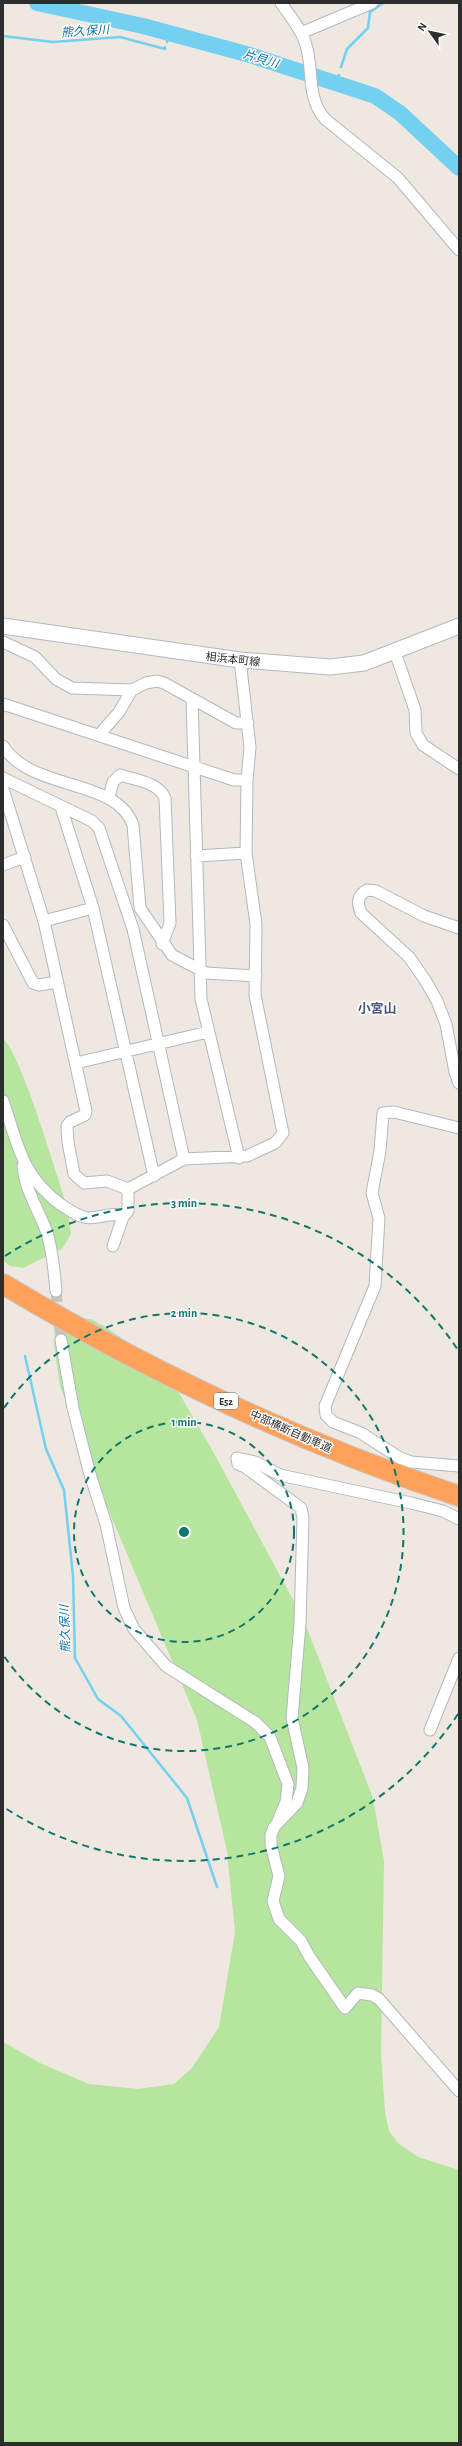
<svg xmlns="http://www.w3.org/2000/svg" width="462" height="2446" viewBox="0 0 462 2446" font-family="'Alegreya Sans','Noto Sans JP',sans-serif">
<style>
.green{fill:#b6e59d}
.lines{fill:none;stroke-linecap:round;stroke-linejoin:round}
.stream{stroke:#74d0f0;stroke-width:2.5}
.river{stroke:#74d0f0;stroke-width:16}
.street-tunnel{stroke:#c8c3bc;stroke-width:11;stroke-dasharray:11 5.5;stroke-linecap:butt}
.street-casing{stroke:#b3b7c1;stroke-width:13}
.secondary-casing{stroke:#b3b7c1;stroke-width:17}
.highway-casing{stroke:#c8c8c8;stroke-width:22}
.street{stroke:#fff;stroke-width:11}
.secondary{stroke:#fff;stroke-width:15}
.highway{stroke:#ffa05b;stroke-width:20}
.ring{fill:none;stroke:#0f766e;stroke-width:2;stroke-dasharray:7 5}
.labels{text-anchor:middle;stroke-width:3;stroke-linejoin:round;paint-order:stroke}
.shield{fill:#fff;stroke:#6c6c6c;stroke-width:1}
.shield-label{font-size:10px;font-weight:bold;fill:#2d2d2d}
.street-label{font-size:11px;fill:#2d2d2d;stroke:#fff}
.water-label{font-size:12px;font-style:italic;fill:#0d70a2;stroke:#fff}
.quarter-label{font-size:13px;font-weight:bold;fill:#4d567f;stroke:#fff}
.centre{fill:#0f766e;stroke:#fff;stroke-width:2}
.ring-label{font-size:12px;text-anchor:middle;font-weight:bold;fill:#0f766e;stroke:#fff;stroke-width:3;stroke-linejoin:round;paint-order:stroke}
</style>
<rect width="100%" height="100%" fill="#efe8e0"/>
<path class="green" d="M3,1039C20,1050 59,1182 68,1210L71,1234L62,1249L23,1268L10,1266L3,1260Z
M72,1318L91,1319L107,1328L139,1350L176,1388L210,1446L303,1618L373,1798L384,1861L381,2053L385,2112L389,2131L398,2143L418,2157L459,2170V2443H3V2042L42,2064L89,2084L138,2089L174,2084L192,2068L219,2027L235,1932L227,1851L197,1720L100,1490L60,1386L54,1344L55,1333L64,1320Z"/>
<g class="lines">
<path class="stream" d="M3,36L53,42L120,37L165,49V47
M167,42L169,34
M341,67L347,49L368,28L370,12L383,3
M334,81L339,75
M25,1356L46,1449L64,1490L73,1576L75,1658L98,1699L121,1716L187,1798L217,1887"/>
<path class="river" d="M37,3L143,26L250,55L375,96L400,113L459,168"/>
<path class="street-tunnel" d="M56,1291L61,1340"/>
<defs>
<path id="street" d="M281,3C290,16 302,30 306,45C314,71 306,97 325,119L398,178L459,250
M301,33L372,3
M3,642L35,657L56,679L72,688L132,690L146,683L157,681L164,683L236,723H248
M395,652L415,710L416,733L423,745L459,769
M192,699L201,999L239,1158
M3,704L234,780H247
M99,735L119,712L132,690
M3,746C32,792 116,777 133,825L140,908L172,955L206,973L256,976
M3,778L92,821L99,828L133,929L184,1159
M3,789L44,921L86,1111L85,1115L70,1122L67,1126L68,1142L74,1174L84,1183L107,1181L128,1189
M109,797L113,782L120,775C135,780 158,782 165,798L170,923L162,944
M61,807L93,908L154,1176
M196,856L246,853
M3,865L25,857
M44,921L93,908
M3,925L33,983L39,985L57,982
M459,928L424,916L376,891L367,890C357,896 357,903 361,913L409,957L425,980L437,1001L446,1024L455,1072L459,1083
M76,1063L208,1032
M3,1101C18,1144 21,1175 60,1204C68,1209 75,1215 84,1217C97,1221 112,1210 123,1217
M459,1128L394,1112L383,1113L380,1151L372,1193L379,1218L375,1286L325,1406L326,1415L333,1422L361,1433L400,1458L411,1462L459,1466
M23,1166C25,1191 39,1210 47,1233C53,1252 54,1271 56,1291
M128,1189L184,1159L247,1156L275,1143L283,1133L255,995L256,924L246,853L247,780L250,747L240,660
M113,1246L123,1217L128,1211V1189
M61,1340L73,1408L89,1471L106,1524L124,1608L134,1629L166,1666L255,1722L270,1737L288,1784L286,1802L278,1821
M459,1519L443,1511L411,1503L280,1475L255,1462L237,1458L238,1464L245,1467L301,1508L303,1518L300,1624L292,1718L303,1768L302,1788L297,1803L274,1827L271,1835V1845L279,1876L273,1901L279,1919L301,1941L309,1956L345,2008L358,1993L372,1995L379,1999L459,2091
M430,1730L459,1658"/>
<path id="secondary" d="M3,626L240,660L330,667L364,663L459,626"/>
<path id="highway" d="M3,1284C146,1370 300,1443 459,1496"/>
</defs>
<use href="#street" class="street-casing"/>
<use href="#secondary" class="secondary-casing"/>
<use href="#highway" class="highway-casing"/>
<use href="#street" class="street"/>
<use href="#secondary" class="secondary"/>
<use href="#highway" class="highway"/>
</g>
<g class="ring">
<circle cx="184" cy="1532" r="110"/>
<path d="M4 1408A219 219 0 1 1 4 1656"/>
<path d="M458 1714A329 329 0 0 1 5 1808M5 1256A329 329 0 0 1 458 1350"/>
</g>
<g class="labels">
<rect class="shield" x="214" y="1393" width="24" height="16" rx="3"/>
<g class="shield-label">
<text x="226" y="1405">E52</text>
</g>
<g class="street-label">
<text transform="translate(233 659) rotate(6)" y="4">相浜本町線</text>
<text transform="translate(291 1431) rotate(24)" y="4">中部横断自動車道</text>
</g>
<g class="water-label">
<text transform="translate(85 31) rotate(-4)" y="4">熊久保川</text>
<text transform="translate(261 59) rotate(17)" y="4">片貝川</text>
<text transform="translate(65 1629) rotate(-92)" y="4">熊久保川</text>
</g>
<g class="quarter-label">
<text x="377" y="1013">小宮山</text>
</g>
</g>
<circle cx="184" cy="1532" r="6" class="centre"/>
<g class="ring-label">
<text x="184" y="1207">3 min</text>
<text x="184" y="1317">2 min</text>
<text x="184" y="1426">1 min</text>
</g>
<rect width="462" height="2446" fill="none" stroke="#2d2d2d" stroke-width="8"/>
<g transform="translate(430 32) rotate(303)" stroke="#ffffff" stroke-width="3" paint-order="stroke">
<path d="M0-3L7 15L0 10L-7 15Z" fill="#2d2d2d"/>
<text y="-6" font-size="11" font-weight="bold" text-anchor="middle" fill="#2d2d2d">N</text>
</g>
</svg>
